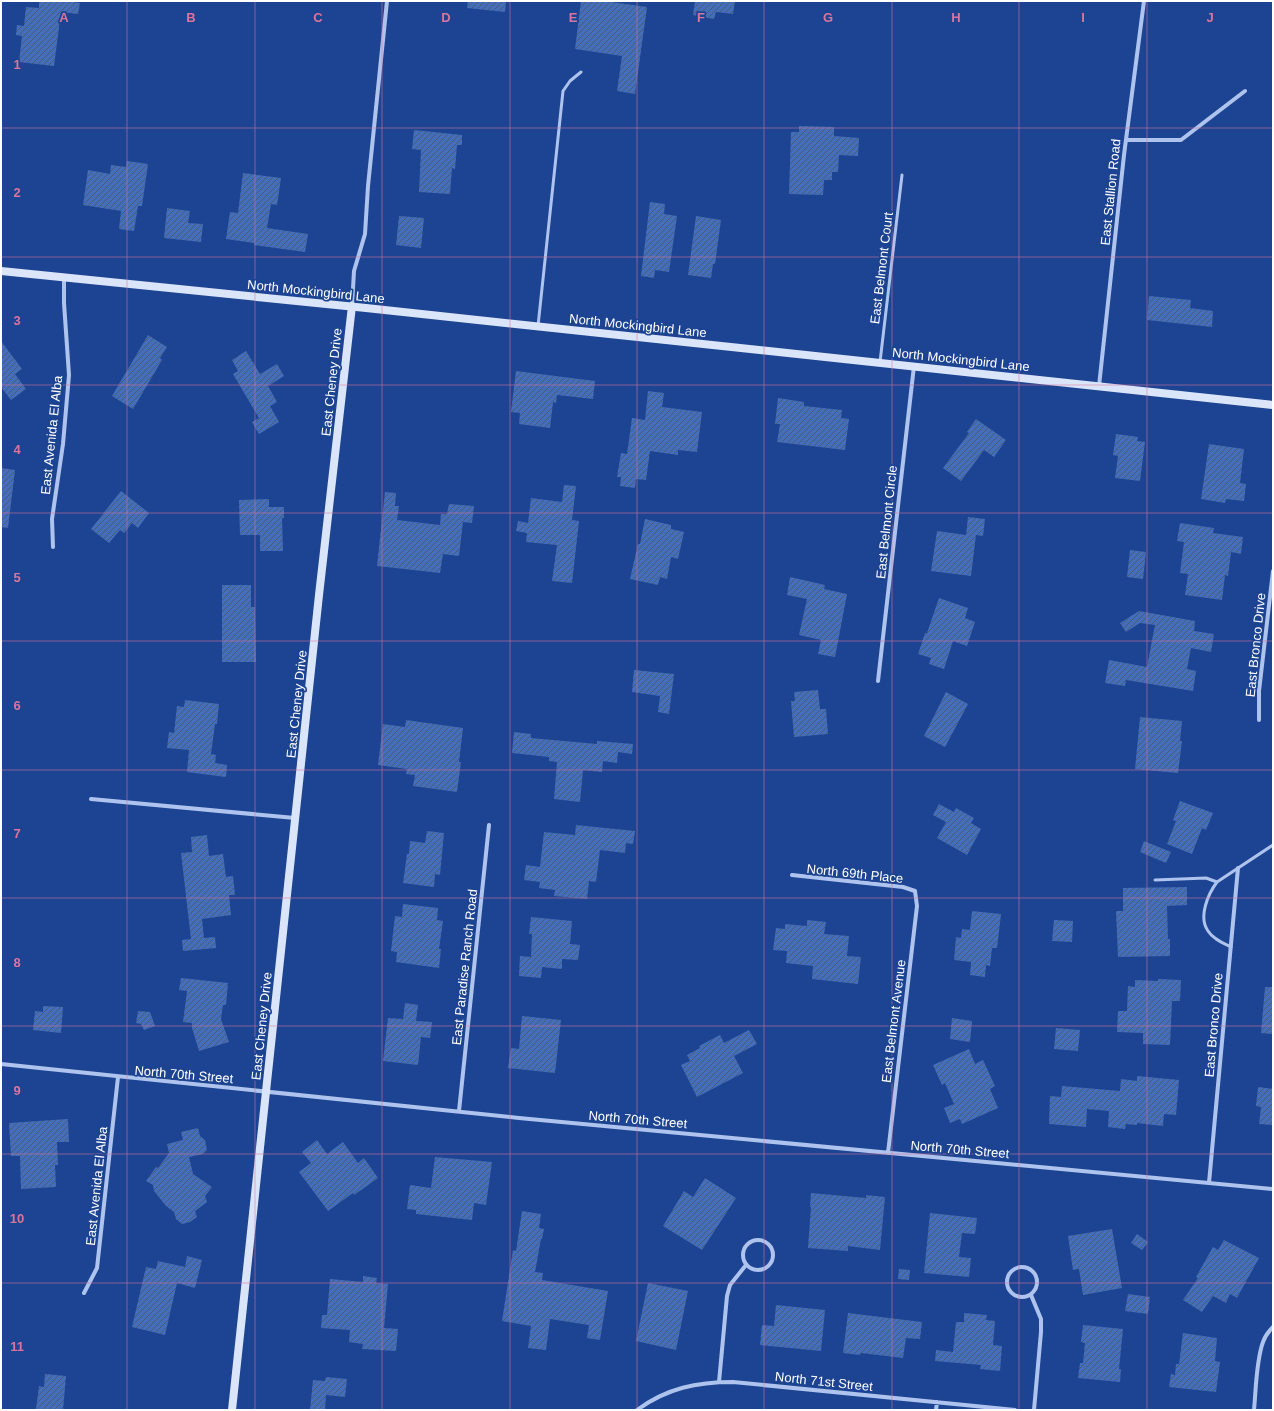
<svg xmlns="http://www.w3.org/2000/svg" width="1274" height="1411" viewBox="0 0 1274 1411" font-family="Helvetica,sans-serif">
<style>
.building{fill:url(#building-hatch)}
.lines{fill:none;stroke-linecap:round;stroke-linejoin:round}
.lane{stroke:#aec4ee;stroke-width:3}
.street{stroke:#aec4ee;stroke-width:4}
.secondary{stroke:#dbe5fa;stroke-width:8}
.grid{fill:none;stroke:#da749d;stroke-width:1;stroke-opacity:0.55}
.labels{text-anchor:middle;stroke-width:3.5;stroke-linejoin:round;paint-order:stroke}
.street-label{font-size:13px;fill:#fff;stroke:#1d4492}
.grid-label{font-size:13px;text-anchor:middle;font-weight:bold;fill:#da749d;stroke:#1d4492;stroke-width:3.5;stroke-linejoin:round;paint-order:stroke}
</style>
<defs>
<pattern id="building-hatch" width="6" height="6" patternUnits="userSpaceOnUse"><rect width="6" height="6" fill="#456eb9"/><path d="M-1 1l2-2M0 6l6-6M5 7l2-2" fill="none" stroke="#495b7d"/></pattern>
</defs>
<rect width="100%" height="100%" fill="#1d4492"/>
<path class="building" d="M39,1H65L80,3L78,14L61,12L54,66L19,62L22,36L16,35L17,25L24,26L26,7L39,8Z
M468,1H506L505,12L467,8Z
M581,1H604L647,7L635,94L617,91L622,56L575,49Z
M695,1H735L733,14L716,12L714,19L693,15Z
M799,126L834,127V136L859,138L858,156L839,155L838,172H832V180H824L823,195L789,194L791,132H799Z
M414,130L462,135V145H457L455,169L452,168L450,194L419,192L421,150L412,149Z
M127,161L148,164L142,206H138L134,231L119,229L121,211L83,205L88,170L110,174L111,165L126,167Z
M243,173L281,178L277,205L271,204L267,228L308,234L305,252L254,245V243L226,239L230,212L238,213Z
M650,202L665,204L664,214L677,216L669,272L655,270L654,278L641,276Z
M167,208L190,211L188,223L203,224L201,242L164,238Z
M399,216L424,218L421,248L396,245Z
M696,216L721,220L715,264H713L711,278L688,275Z
M1149,296L1191,300L1190,308L1213,311L1212,327L1147,320Z
M148,335L167,347L160,358L162,360L133,409L112,396Z
M1,341L22,369L15,374L26,389L11,400L1,387Z
M246,351L260,374L277,364L284,376L268,386L277,402L270,406L279,422L259,434L252,422L259,418L233,374L238,371L232,360Z
M516,371L595,381L593,399L557,395L556,403L553,402L550,428L519,424L520,413L511,412Z
M648,391L664,393L662,407L702,412L697,452L678,450V455L650,451L646,480L636,479L635,488L620,486L621,477H617L621,453L627,454L632,418L645,420Z
M778,398L804,402V406L842,410L841,418L849,419L845,450L777,442L780,424H775Z
M976,419L1006,440L994,457L984,450L961,481L943,468L969,433L967,432Z
M1116,434L1138,437L1137,441L1145,442L1140,481L1115,478L1118,456L1113,455Z
M1209,444L1244,449L1240,483L1246,484L1244,501L1226,499L1225,503L1201,499Z
M1,468L15,470L8,528L1,527Z
M564,485L576,486L572,520L579,521L572,583L552,581L557,545L526,542L527,533L516,531L518,521L528,523L531,498L562,502Z
M121,491L149,513L138,528L132,523L124,533L120,530L109,543L91,529Z
M385,492L396,493L395,506H399L397,520L440,525L441,514H447L449,504L474,506L472,523L463,522L459,556L443,554L440,573L377,566Z
M269,499V507H284V518H282L283,551H260V535H240L239,500Z
M968,517L985,519L983,536L976,535L971,576L931,571L937,531L966,535Z
M645,519L671,525V529L684,532L678,559L671,557L667,579L660,577L658,585L630,579L638,544H640Z
M1180,523L1214,528L1213,533L1243,537L1241,554L1231,552L1228,576L1225,575L1222,600L1185,595L1188,574L1180,573L1184,542L1177,541Z
M1130,550L1146,552L1143,579L1127,577Z
M790,577L825,585L824,589L847,594L835,657L818,654L821,640L799,635L807,599L787,595Z
M222,585H251V607H255L256,662H222Z
M939,598L968,608L965,618L975,622L967,646L953,641L944,669L929,664L931,658L918,654L925,633H927Z
M1139,611L1195,621L1194,631L1214,634L1211,652L1191,648L1187,669L1196,671L1193,691L1126,680L1125,686L1105,683L1109,660L1147,667L1155,625L1140,623L1126,632L1120,623Z
M634,670L674,674L669,714L658,712L660,696L632,692Z
M818,690L820,709H826L828,734L794,737L791,701H795L794,692Z
M946,692L968,704L945,747L924,736Z
M185,700L219,704L217,724H215L211,754L216,755L215,763L227,765L226,777L187,772L189,750L167,748L169,732L174,733L177,706L184,707Z
M1140,717L1182,721L1180,741H1182L1178,773L1135,769Z
M406,720L463,728L459,762H461L457,792L413,786L415,775L406,774L407,769L378,765L383,724L405,727Z
M514,732L531,734V738L597,744V741L633,744L632,754L618,752L617,763L603,761L602,772L583,770L580,802L554,799L557,762L549,761V757L512,753Z
M1180,801L1213,813L1206,830L1202,828L1192,854L1167,844L1176,821L1173,820Z
M939,804L954,812L956,808L974,818L971,823L981,829L967,855L937,838L946,822L933,815Z
M576,825L635,831L633,844L626,843L625,853L600,850L596,882L589,881L587,899L554,896L555,890L539,888L540,882L524,880L526,865L540,867L544,832L575,835Z
M427,831L444,833L440,875L435,874L434,887L403,883L407,854H409L410,841L425,843Z
M207,835L209,856L223,854L226,877L233,876L235,895H229L231,915L202,919L204,938L215,937L216,948L183,951L182,940L191,939L181,853L192,852L191,837Z
M1144,841L1171,852L1166,863L1140,852Z
M1187,887V905L1167,906L1168,939H1170V956L1118,957L1116,911H1123V888Z
M403,904L438,908L437,920L443,921L439,949H441L439,968L396,962L397,952L391,951L395,916L402,917Z
M972,911L1001,914L997,948H992L990,966L986,965L985,977L970,975L971,962L954,960L956,937L961,938L962,929L970,930Z
M531,917L572,921L570,944L580,945L578,960L562,959V969L542,967L541,978L519,976L520,956L531,957L532,934H529Z
M807,920L826,922L824,934L849,936L847,956L861,957L858,984L812,979L813,966L786,963L787,951L773,950L776,928L785,929V924L807,926Z
M1054,920L1073,921L1072,942L1052,941Z
M181,978L228,983L226,1005H223L221,1019L229,1042L199,1051L192,1028V1023L183,1022L187,991L179,990Z
M1158,979L1181,980L1180,1001H1172L1170,1045L1143,1044V1033L1117,1032L1118,1011H1127L1128,986L1135,987V980L1158,981Z
M1265,987H1273V1034L1261,1033Z
M405,1003L418,1005L416,1021L432,1022L430,1038L421,1037L418,1065L383,1061L388,1018L403,1019Z
M43,1006L63,1007L61,1033L33,1030L35,1011L43,1012Z
M138,1011L150,1012L155,1026L144,1030L141,1024L136,1023Z
M522,1016L561,1020L555,1073L508,1068L511,1048L519,1049Z
M952,1018L972,1021L970,1042L950,1039Z
M1056,1028L1080,1030L1078,1051L1054,1049Z
M749,1030L757,1044L734,1056L743,1073L697,1097L681,1065L690,1061L687,1055L700,1048L699,1046L720,1035L724,1043Z
M969,1049L975,1064L983,1060L995,1086L990,1089L998,1108L962,1124L960,1119L950,1123L944,1108L954,1104L945,1083L942,1085L933,1065Z
M1137,1076L1179,1080L1176,1115L1164,1114L1163,1126L1137,1123V1125L1126,1124L1125,1129L1108,1127L1109,1111L1087,1109L1086,1127L1049,1124L1050,1096L1061,1097L1062,1086L1120,1091L1121,1079L1137,1081Z
M1258,1087L1273,1089V1125L1259,1124L1261,1107L1256,1106Z
M68,1119L69,1142H57L58,1165H55L56,1187L21,1189L20,1156H11L9,1123Z
M198,1128L200,1136L205,1140L207,1150L203,1154L189,1157L193,1174L212,1187L205,1196L207,1202L195,1211L197,1217L190,1222L182,1224L176,1219L174,1212L166,1206L154,1191L153,1185L146,1181L156,1167L158,1168L169,1153L167,1144L183,1140L181,1132Z
M317,1140L327,1154L343,1142L358,1163L364,1158L378,1178L354,1195L353,1193L328,1211L299,1172L311,1163L302,1152Z
M435,1157L492,1162L486,1205L474,1203L472,1220L416,1214V1210L407,1209L410,1185L431,1188Z
M705,1178L736,1198L702,1250L663,1226L684,1191L693,1197Z
M811,1193L866,1198V1195L885,1197L880,1250L848,1246V1251L808,1248L811,1207H810Z
M522,1211L541,1214L539,1228L544,1229L542,1239H541L535,1272L543,1273L542,1280L608,1291L600,1340L587,1338L589,1325L550,1319L546,1350L528,1348L531,1326L502,1321L513,1250L516,1251Z
M930,1213L977,1218L975,1234L962,1233L959,1257L971,1258L969,1277L924,1273Z
M1112,1229L1122,1288L1083,1295L1079,1269L1073,1270L1068,1236Z
M1137,1234L1148,1242L1142,1250L1131,1243Z
M1224,1240L1259,1258L1237,1298L1230,1294L1226,1303L1213,1296L1202,1312L1183,1300L1198,1278L1196,1277L1213,1247L1218,1250Z
M187,1256L202,1260L195,1288L177,1283L165,1335L132,1327L146,1267L156,1269L158,1261L185,1267Z
M899,1269L910,1270L909,1280L898,1279Z
M363,1276L377,1278L376,1283L388,1284L384,1328L398,1329L396,1351L362,1349L363,1344L349,1342L350,1330L321,1328L322,1315H327L330,1279L363,1282Z
M648,1283L688,1291L676,1350L636,1341Z
M1128,1294L1150,1297L1148,1314L1125,1311Z
M776,1305L825,1310L821,1351L760,1345L762,1325L774,1326Z
M848,1313L922,1322L920,1339L906,1338L903,1358L861,1353L860,1355L843,1353Z
M964,1313L987,1315L986,1320L995,1321L993,1345L1002,1346L1000,1371L980,1369L981,1365L935,1361L936,1350L953,1352L956,1322H964Z
M1083,1325L1123,1329L1119,1369H1121L1120,1382L1078,1378L1080,1363H1083L1085,1343L1081,1342Z
M1183,1333L1217,1338L1215,1361L1220,1362L1216,1392L1169,1387L1171,1374L1175,1375L1176,1364H1179Z
M45,1374L66,1376L63,1410L36,1409L39,1386L44,1387Z
M326,1377L347,1379L345,1397L326,1395L325,1410H310L313,1380L325,1381Z"/>
<g class="lines">
<path class="lane" d="M538,326L563,91L570,81L581,72
M880,362L902,175
M1155,880L1206,878L1217,882
M1231,947C1223,943 1213,939 1208,931C1198,917 1208,894 1217,882L1273,845"/>
<path class="street" d="M1126,140H1181L1245,91
M352,306L354,271L365,234L368,186L387,1
M1099,386L1124,155L1144,1
M53,547L52,519L63,444L69,375L64,303V278
M878,681L914,366
M1259,720V691L1273,571
M91,799L295,818
M792,875L903,887L915,891L917,906L888,1153
M1,1064L519,1118L1273,1189
M459,1111L489,825
M1209,1183L1238,868
M743 1255a15 15 0 1 1 30 0a15 15 0 1 1-30 0Z
M1007 1282a15 15 0 1 1 30 0a15 15 0 1 1-30 0Z
M84,1293L97,1268L118,1077
M1031,1295L1041,1319V1332L1034,1410
M719,1382L727,1296L730,1285L746,1265
M637,1410C667,1388 697,1382 733,1382L1015,1410
M936,1410L937,1402
M1254,1410C1256,1390 1256,1361 1263,1342C1265,1336 1269,1331 1273,1327"/>
<path class="secondary" d="M1,271L366,308L1273,405
M232,1410L319,595L352,306"/>
</g>
<path class="grid" d="M127,1V1410M255,1V1410M382,1V1410M510,1V1410M637,1V1410M764,1V1410M892,1V1410M1019,1V1410M1147,1V1410M1,128H1273M1,257H1273M1,385H1273M1,513H1273M1,641H1273M1,770H1273M1,898H1273M1,1026H1273M1,1154H1273M1,1283H1273"/>
<g class="labels">
<g class="street-label">
<text transform="translate(1110 192) rotate(-84)" y="5">East Stallion Road</text>
<text transform="translate(881 268) rotate(-83)" y="5">East Belmont Court</text>
<text transform="translate(316 291) rotate(6)" y="5">North Mockingbird Lane</text>
<text transform="translate(638 325) rotate(6)" y="5">North Mockingbird Lane</text>
<text transform="translate(961 359) rotate(6)" y="5">North Mockingbird Lane</text>
<text transform="translate(331 382) rotate(-84)" y="5">East Cheney Drive</text>
<text transform="translate(51 435) rotate(-84)" y="5">East Avenida El Alba</text>
<text transform="translate(886 522) rotate(-84)" y="5">East Belmont Circle</text>
<text transform="translate(1255 645) rotate(-84)" y="5">East Bronco Drive</text>
<text transform="translate(296 704) rotate(-84)" y="5">East Cheney Drive</text>
<text transform="translate(855 873) rotate(6)" y="5">North 69th Place</text>
<text transform="translate(464 967) rotate(-84)" y="5">East Paradise Ranch Road</text>
<text transform="translate(893 1021) rotate(-83)" y="5">East Belmont Avenue</text>
<text transform="translate(1213 1025) rotate(-85)" y="5">East Bronco Drive</text>
<text transform="translate(261 1026) rotate(-84)" y="5">East Cheney Drive</text>
<text transform="translate(184 1074) rotate(5)" y="5">North 70th Street</text>
<text transform="translate(638 1119) rotate(5)" y="5">North 70th Street</text>
<text transform="translate(960 1149) rotate(5)" y="5">North 70th Street</text>
<text transform="translate(96 1186) rotate(-84)" y="5">East Avenida El Alba</text>
<text transform="translate(824 1381) rotate(6)" y="5">North 71st Street</text>
</g>
</g>
<g class="grid-label">
<text x="64" y="22">A</text>
<text x="191" y="22">B</text>
<text x="318" y="22">C</text>
<text x="446" y="22">D</text>
<text x="573" y="22">E</text>
<text x="701" y="22">F</text>
<text x="828" y="22">G</text>
<text x="956" y="22">H</text>
<text x="1083" y="22">I</text>
<text x="1210" y="22">J</text>
<text x="17" y="69">1</text>
<text x="17" y="197">2</text>
<text x="17" y="325">3</text>
<text x="17" y="454">4</text>
<text x="17" y="582">5</text>
<text x="17" y="710">6</text>
<text x="17" y="838">7</text>
<text x="17" y="967">8</text>
<text x="17" y="1095">9</text>
<text x="17" y="1223">10</text>
<text x="17" y="1351">11</text>
</g>
<rect width="1274" height="1411" fill="none" stroke="#ffffff" stroke-width="4"/>
</svg>
